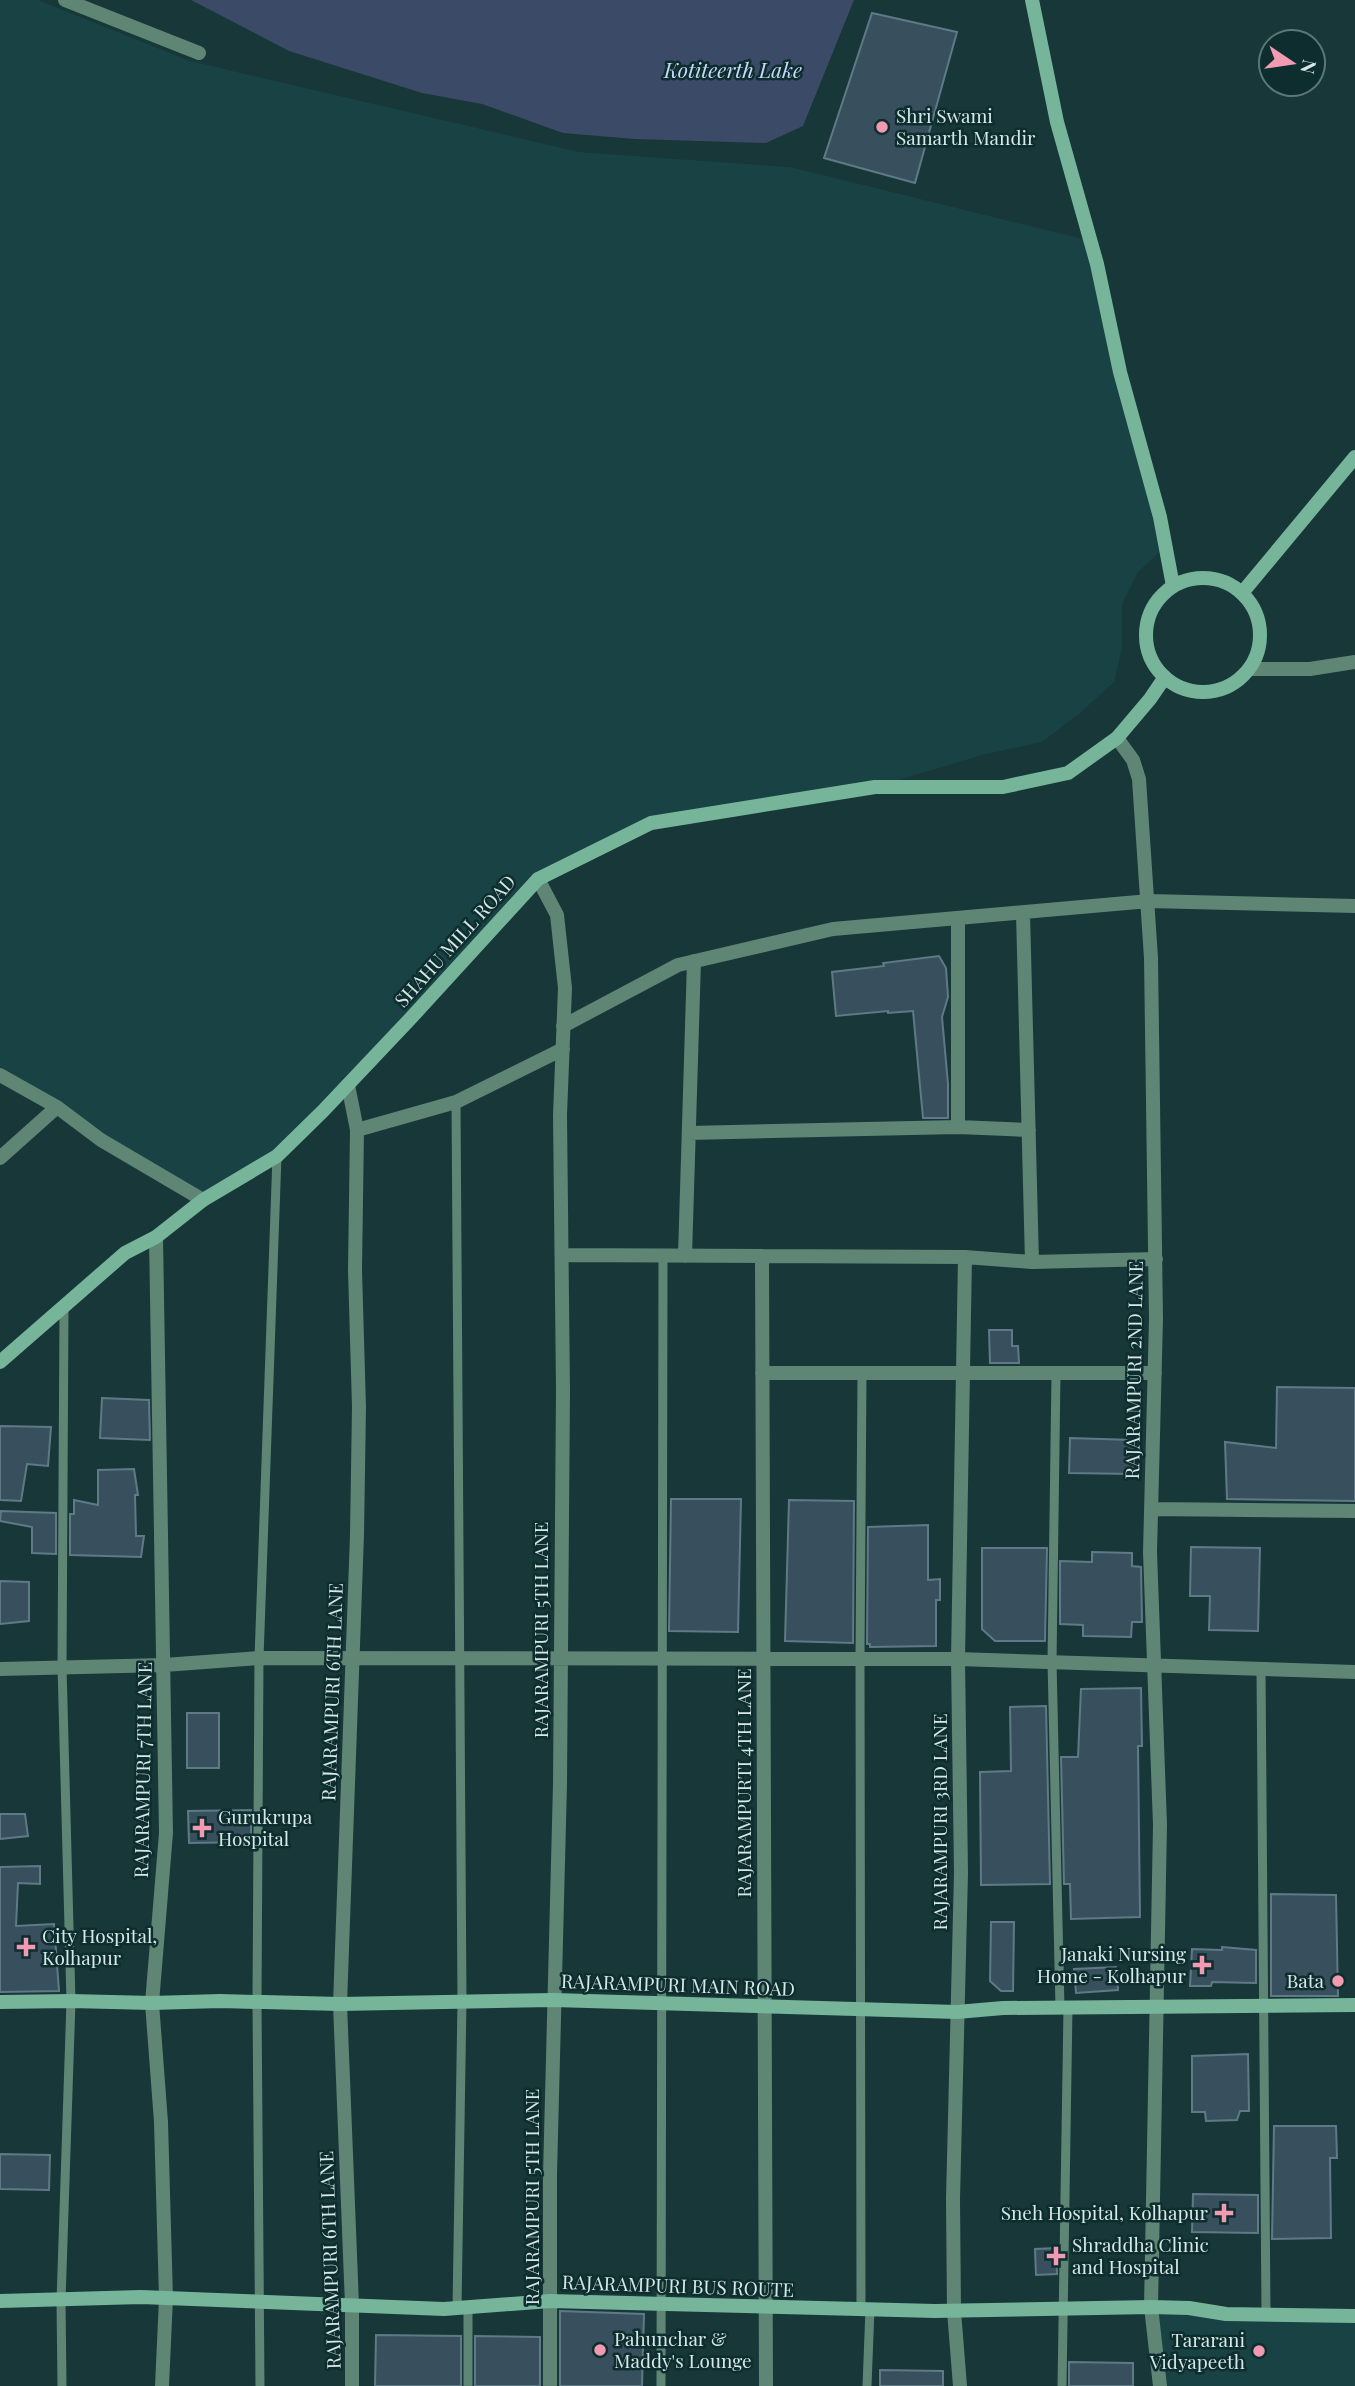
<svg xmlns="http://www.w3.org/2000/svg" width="1355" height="2386" viewBox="0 0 1355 2386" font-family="'Playfair Display',serif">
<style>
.built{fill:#184243}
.water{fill:#3b4a66}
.building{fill:#38505d;stroke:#5f7986;stroke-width:2}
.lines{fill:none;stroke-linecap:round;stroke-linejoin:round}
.lane{stroke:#5f8575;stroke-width:9}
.street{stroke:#5f8575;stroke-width:14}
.secondary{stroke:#76b59a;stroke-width:14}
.poi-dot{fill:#f19ab1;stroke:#0d2d2e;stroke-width:2.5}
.labels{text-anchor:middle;stroke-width:5;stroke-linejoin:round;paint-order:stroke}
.poi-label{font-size:19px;fill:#d6e7e7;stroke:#0d2d2e;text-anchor:start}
.street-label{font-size:19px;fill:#d6e7e7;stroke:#0d2d2e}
.water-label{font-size:21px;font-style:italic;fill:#c8d8fa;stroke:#0d2d2e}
</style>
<rect width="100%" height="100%" fill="#183738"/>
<path class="built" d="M0,0H38L190,61L579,152L790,167L1091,241L1162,550L1138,572L1122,604V647L1114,682L1080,713L1042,742L982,755L875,787L652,823L546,875L264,1164L203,1200L0,1075Z
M1158,2309L1355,2319V2386H1166Z"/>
<path class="water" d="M191,0H854L803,126L766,143L635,139L563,133L482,104L422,93L289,51Z"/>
<path class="building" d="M872,13L957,32L915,183L824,158Z
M939,956L946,968L948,997L942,1017L948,1084V1118H923L913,1011L888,1013V1011L836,1016L832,972L884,966L883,963Z
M989,1330H1012V1346H1018L1019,1363H990Z
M1277,1387L1355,1388V1501L1227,1499L1225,1442L1276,1448Z
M102,1398L149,1400L150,1440L100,1438Z
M0,1426L51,1427L48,1466L27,1464L21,1501L0,1500Z
M1070,1438L1133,1440V1474L1069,1473Z
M134,1469L138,1495H135L136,1536H144L141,1557L70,1555V1514H74V1500L98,1505V1470Z
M671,1499H741L738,1632L669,1631Z
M789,1500L854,1501L853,1643L785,1641Z
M1,1511L56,1513V1554L32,1553V1527L0,1521Z
M928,1525V1580L940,1579V1600H936V1646L870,1647V1644H867L868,1527Z
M1191,1547L1260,1548L1258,1631L1209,1630L1210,1596H1190Z
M982,1548H1047L1045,1641H995L982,1629Z
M1092,1552L1132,1553V1566L1141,1567L1142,1622H1132L1131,1637L1083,1636V1625L1060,1624V1561L1092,1562Z
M0,1581L29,1582V1621L0,1624Z
M1141,1688L1142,1746H1138L1140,1917L1071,1919L1070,1884H1064L1061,1757H1078L1081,1689Z
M1046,1706L1050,1884L981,1885L980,1772L1011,1771L1010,1707Z
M187,1713H219V1768H187Z
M251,1810V1842L189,1843L188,1811Z
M0,1814H25L28,1836L0,1839Z
M40,1866V1884L18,1883L16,1926L54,1924L59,1991L0,1992V1867Z
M1271,1894L1336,1895L1338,1996H1271Z
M991,1922H1014L1013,1991H1001L990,1981Z
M1222,1947L1256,1950V1983L1212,1982L1211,1986H1190L1192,1949L1222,1950Z
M1116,1967L1118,1990L1076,1993L1074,1969Z
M1248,2054L1249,2111H1240L1237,2120L1206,2121L1205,2112H1192V2056Z
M1274,2126H1336L1337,2158H1330L1331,2238L1272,2239Z
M0,2154L50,2155L49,2190L0,2189Z
M1193,2194L1258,2195V2233L1192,2232Z
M1056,2248L1057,2274L1036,2275L1035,2249Z
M560,2311L644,2314L642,2386H560Z
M376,2335L461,2336V2386H375Z
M475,2336L540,2337V2386H475Z
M1069,2362L1133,2363V2386H1069Z
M880,2370L943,2371V2386H880Z"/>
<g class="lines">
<path class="lane" d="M456,1102L462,2001L457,2308
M1056,1374L1052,1662L1060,2008
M1261,1669L1266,2314
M468,2307V2386
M861,2309L860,1659L862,1373
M62,2386L61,2301L71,2001L62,1667L64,1307
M260,2386L257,2002L259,1658L277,1156
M661,2386L663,1256
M867,2386L870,2309
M1062,2386L1068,2008"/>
<path class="street" d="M65,0L199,53
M1250,669H1310L1355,662
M1117,738L1133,760L1139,779L1151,958L1156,1319L1150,1552L1160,1825L1151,2307L1160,2386
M538,879L557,915L565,988L560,1115L563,1390L560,1784L550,2175V2386
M1023,913L1032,1262
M958,919V1127
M563,1026L678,965L833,929L1149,901L1355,906
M0,1075L57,1107L101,1140L203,1200
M348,1085L357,1130L355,1270L359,1407L357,1535L340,2004L352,2305V2386
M357,1130L456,1102L563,1049
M689,1133L958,1127L1029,1130
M0,1158L57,1107
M156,1237L166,1833L152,2003L161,2122L166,2298L162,2386
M562,1255L965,1257L1032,1262L1156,1259
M685,1256L694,961
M762,1256L766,2386
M762,1373H1155
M1151,1509L1355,1511
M0,1669L164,1665L259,1658L958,1659L1355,1672
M960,2386L954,2311L953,2199L961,1873L958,1659L965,1257"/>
<path class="secondary" d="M1032,0L1057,122L1097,264L1120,372L1160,517L1173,586
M1146 635a57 57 0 1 1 114 0a57 57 0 1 1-114 0Z
M1242,593L1355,457
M0,1362L125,1253L156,1237L203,1200L277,1156L323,1111L410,1019L538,879L651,823L875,787H1003L1068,773L1117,738L1150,699L1165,677
M0,2002L71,2001L152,2003L220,2001L340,2004L554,2000L957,2012L1003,2008L1355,2005
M0,2301L141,2297L444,2309L550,2301L935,2311L1151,2307L1189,2308L1226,2314L1355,2316"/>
</g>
<g class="poi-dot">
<circle cx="882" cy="127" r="7"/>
<path d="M198.5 1817.5h7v7h7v7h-7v7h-7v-7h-7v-7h7z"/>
<path d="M22.5 1936.5h7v7h7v7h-7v7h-7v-7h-7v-7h7z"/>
<path d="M1198.5 1954.5h7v7h7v7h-7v7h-7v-7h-7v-7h7z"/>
<circle cx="1338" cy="1981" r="7"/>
<path d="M1220.5 2202.5h7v7h7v7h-7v7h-7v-7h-7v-7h7z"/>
<path d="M1052.5 2245.5h7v7h7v7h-7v7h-7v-7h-7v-7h7z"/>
<circle cx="600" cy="2350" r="7"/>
<circle cx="1259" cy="2351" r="7"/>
</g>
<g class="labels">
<g class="poi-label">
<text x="896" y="123">Shri Swami<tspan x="896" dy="22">Samarth Mandir</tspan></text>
<text x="218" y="1824">Gurukrupa<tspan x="218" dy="22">Hospital</tspan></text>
<text x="42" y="1943">City Hospital,<tspan x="42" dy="22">Kolhapur</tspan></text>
<text x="1186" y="1961" text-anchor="end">Janaki Nursing<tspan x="1186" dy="22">Home - Kolhapur</tspan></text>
<text x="1324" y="1988" text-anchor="end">Bata</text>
<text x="1208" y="2220" text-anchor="end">Sneh Hospital, Kolhapur</text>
<text x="1072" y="2252">Shraddha Clinic<tspan x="1072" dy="22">and Hospital</tspan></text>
<text x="614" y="2346">Pahunchar &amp;<tspan x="614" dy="22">Maddy's Lounge</tspan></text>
<text x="1245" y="2347" text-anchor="end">Tararani<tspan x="1245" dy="22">Vidyapeeth</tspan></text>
</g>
<g class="street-label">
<text transform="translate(455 941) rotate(-48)" y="7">SHAHU MILL ROAD</text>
<text transform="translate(1134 1370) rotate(-89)" y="7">RAJARAMPURI 2ND LANE</text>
<text transform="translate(541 1630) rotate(-90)" y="7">RAJARAMPURI 5TH LANE</text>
<text transform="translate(332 1692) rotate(-88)" y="7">RAJARAMPURI 6TH LANE</text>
<text transform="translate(143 1770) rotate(-89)" y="7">RAJARAMPURI 7TH LANE</text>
<text transform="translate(744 1783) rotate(-90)" y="7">RAJARAMPURTI 4TH LANE</text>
<text transform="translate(940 1822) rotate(-90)" y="7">RAJARAMPURI 3RD LANE</text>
<text transform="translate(678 1985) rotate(2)" y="7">RAJARAMPURI MAIN ROAD</text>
<text transform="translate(532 2197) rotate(-90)" y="7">RAJARAMPURI 5TH LANE</text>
<text transform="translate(330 2260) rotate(-92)" y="7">RAJARAMPURI 6TH LANE</text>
<text transform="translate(678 2286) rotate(2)" y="7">RAJARAMPURI BUS ROUTE</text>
</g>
<g class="water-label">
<text x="733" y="78">Kotiteerth Lake</text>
</g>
</g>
<g transform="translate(1292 63) rotate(103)"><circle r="33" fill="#0d2d2e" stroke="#5d7778" stroke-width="2"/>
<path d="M0-5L12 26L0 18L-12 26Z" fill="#f19ab1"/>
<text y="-10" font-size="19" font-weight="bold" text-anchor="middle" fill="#d6e7e7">N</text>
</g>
</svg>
